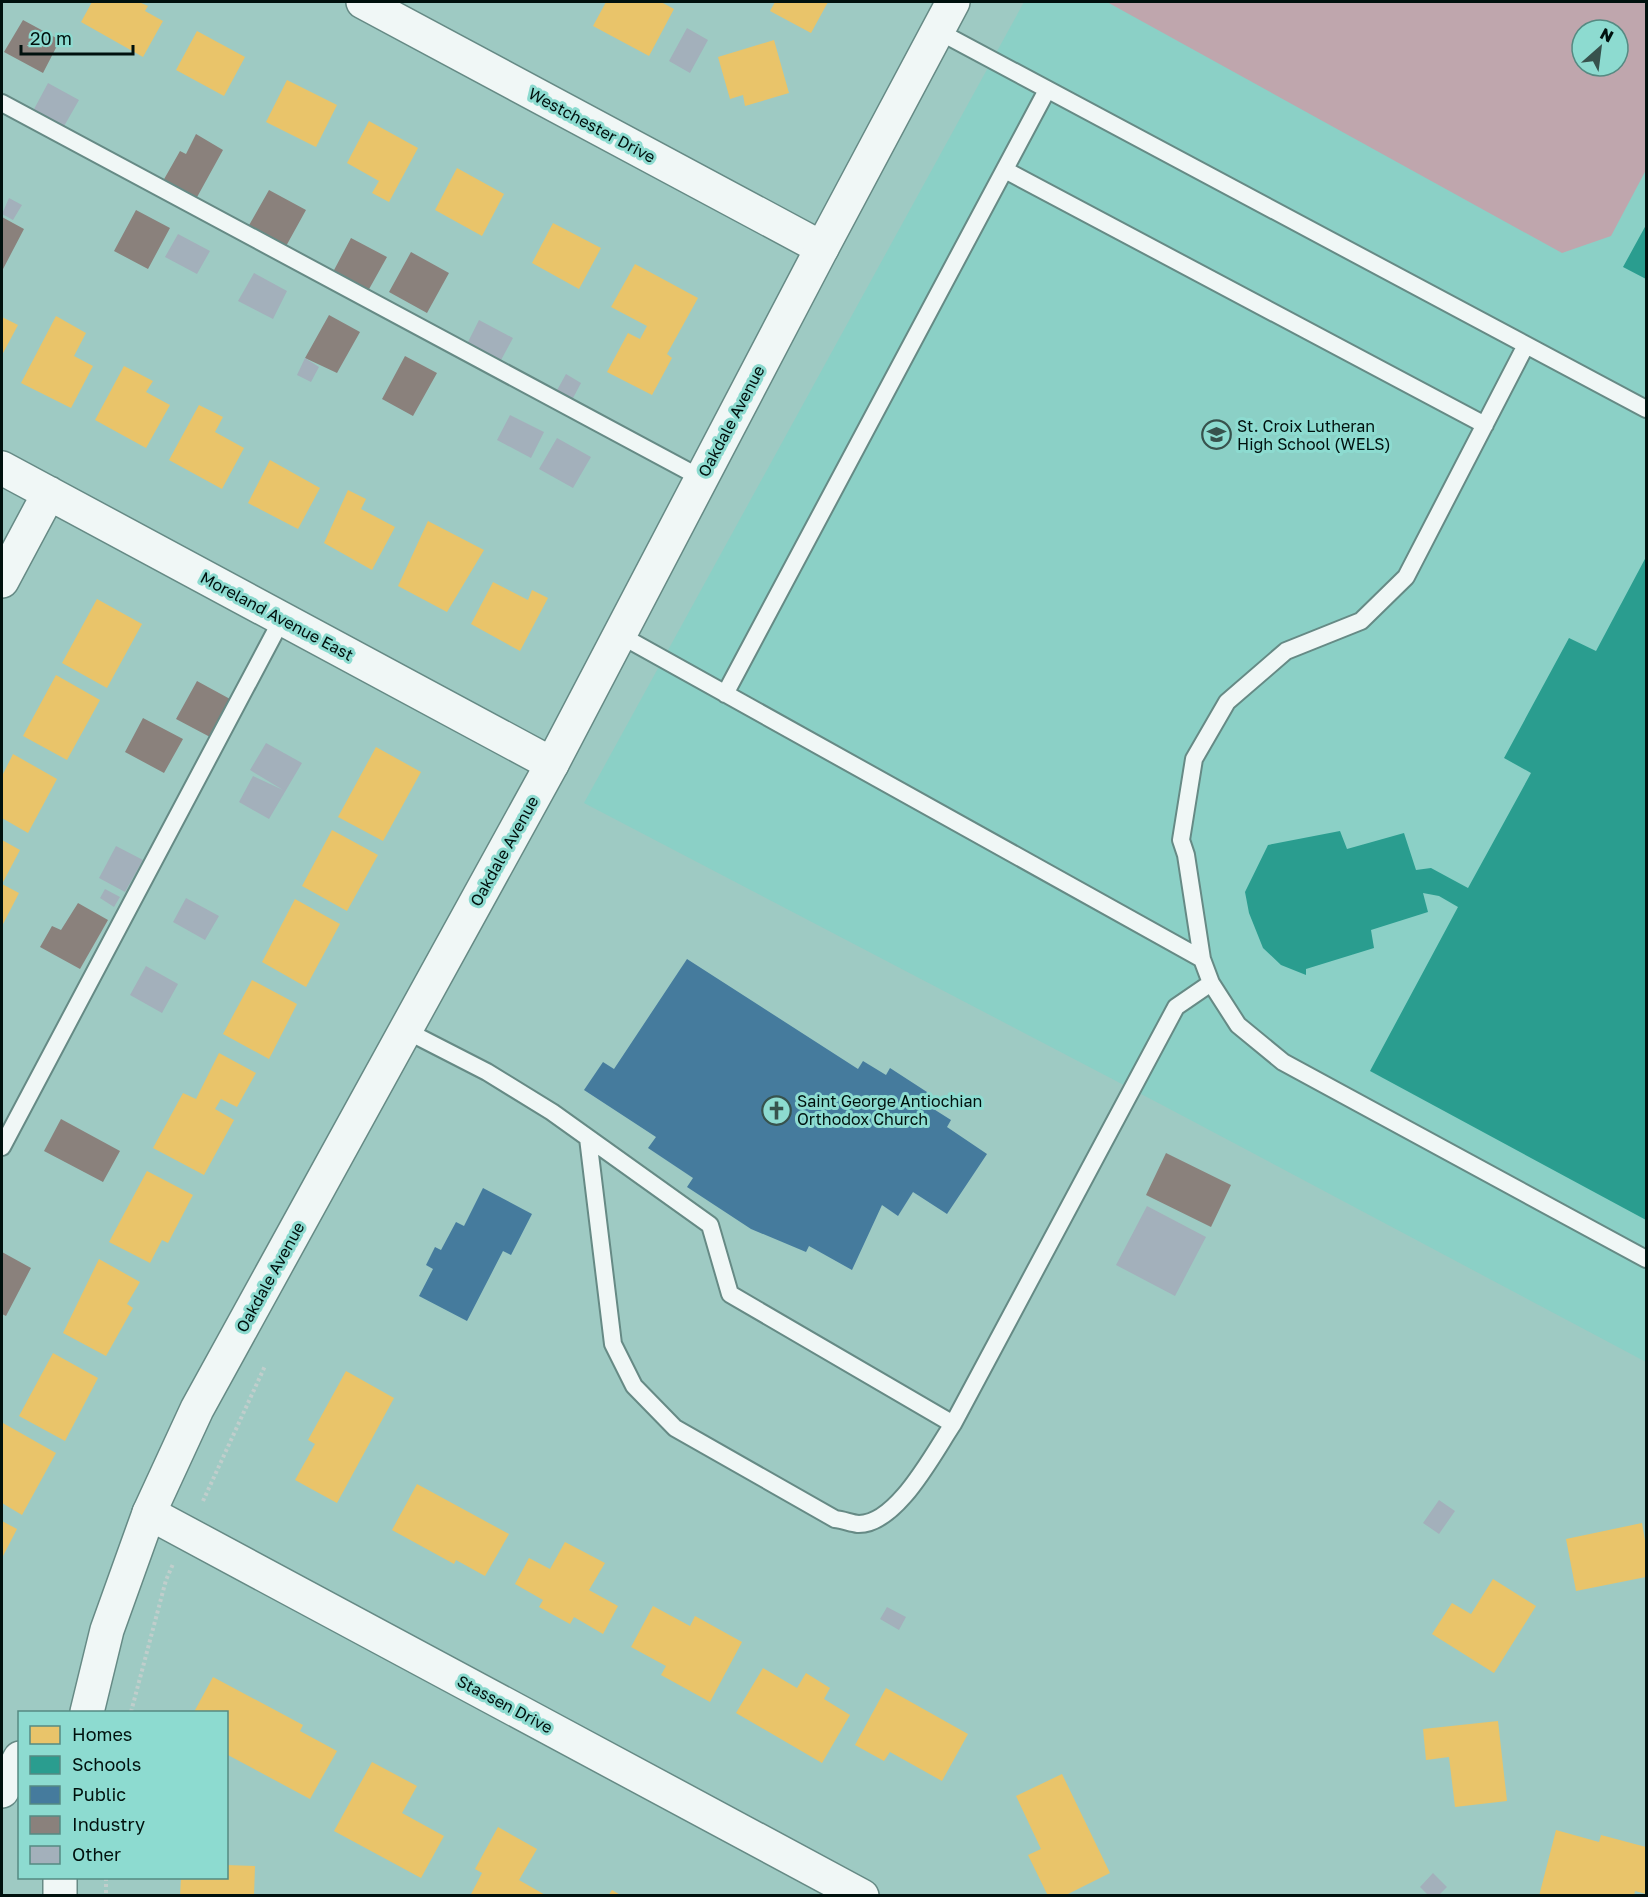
<svg xmlns="http://www.w3.org/2000/svg" width="1648" height="1897" viewBox="0 0 1648 1897" font-family="'Golos Text',sans-serif">
<style>
.built{fill:#8bd0c6;fill-rule:evenodd}
.green{fill:#bfa6ad;fill-rule:evenodd}
.homes{fill:#e9c46a}
.schools{fill:#2a9d8f}
.public{fill:#457b9d}
.industry{fill:#8a817c}
.building{fill:#a3b0bb}
.lines{fill:none;stroke-linecap:round;stroke-linejoin:round}
.lane-casing{stroke:#668a85;stroke-width:20}
.street-casing{stroke:#668a85;stroke-width:36}
.secondary-casing{stroke:#668a85;stroke-width:36}
.path{stroke:#c0cecc;stroke-width:4;stroke-dasharray:3 3;stroke-linecap:butt}
.lane{stroke:#f0f7f6;stroke-width:16}
.street{stroke:#f0f7f6;stroke-width:33}
.secondary{stroke:#f0f7f6;stroke-width:33}
.labels{text-anchor:middle;stroke-width:6;stroke-linejoin:round;paint-order:stroke}
.street-label{font-size:16px;fill:#00110e;stroke:#8ddbd0}
.poi-label{font-size:16px;fill:#00110e;stroke:#8ddbd0;text-anchor:start}
</style>
<rect width="100%" height="100%" fill="#9ecac3"/>
<path class="built" d="M1024,2H1646V1362L1164,1106L584,803ZM1582,30H1618V66H1582Z"/>
<path class="green" d="M1107,2H1646V170L1611,236L1562,253ZM1582,30H1618V66H1582Z"/>
<path class="homes" d="M92,2H139L148,6L145,11L163,21L143,57L81,22Z
M606,2H661L674,9L649,56L593,26Z
M775,2H828L811,33L770,11Z
M197,31L245,57L224,96L176,70Z
M774,40L789,93L745,106L743,95L730,99L718,57Z
M287,80L337,105L316,147L266,122Z
M369,121L418,148L389,202L372,193L379,181L347,163Z
M457,168L504,194L482,236L435,210Z
M553,223L601,248L579,289L532,263Z
M635,264L698,298L667,354L672,358L652,395L607,372L628,333L640,339L647,326L611,307Z
M56,316L86,333L74,356L93,366L71,408L21,383Z
M2,317L18,325L2,355Z
M124,366L153,381L146,392L170,405L146,448L95,420Z
M199,405L223,417L215,432L244,448L222,489L169,460Z
M270,460L320,488L298,529L248,503Z
M348,490L366,499L361,509L395,527L372,570L324,543Z
M428,521L484,550L447,612L398,586Z
M493,582L528,600L532,590L548,598L520,651L471,624Z
M97,599L142,624L107,688L62,663Z
M56,675L100,700L67,760L23,736Z
M376,747L421,772L383,841L338,817Z
M13,754L57,779L28,833L2,818V776Z
M332,830L378,855L347,911L302,886Z
M2,840L20,850L2,884L19,893L2,926Z
M295,899L340,924L306,987L262,962Z
M252,980L297,1004L269,1059L223,1034Z
M219,1053L256,1073L237,1107L221,1099L215,1109L234,1120L204,1175L153,1148L183,1093L196,1099Z
M147,1171L193,1195L168,1243L162,1240L150,1263L109,1242Z
M99,1259L140,1282L127,1304L133,1308L106,1356L63,1333Z
M53,1353L98,1378L65,1441L19,1416Z
M346,1371L394,1398L337,1503L295,1480L315,1444L308,1440Z
M3,1423L56,1453L22,1515L2,1503Z
M417,1484L509,1534L485,1576L456,1560L454,1564L392,1530Z
M2,1521L17,1529L2,1558Z
M1642,1523L1646,1546V1577L1576,1591L1566,1539Z
M565,1542L605,1563L589,1590L618,1606L603,1634L574,1617L570,1624L539,1607L543,1600L515,1584L529,1558L550,1569Z
M1493,1579L1536,1606L1494,1673L1432,1634L1452,1603L1471,1614Z
M653,1606L690,1626L695,1616L742,1642L710,1702L661,1675L666,1666L631,1647Z
M763,1668L797,1688L806,1673L830,1688L824,1699L850,1715L822,1763L736,1713Z
M213,1677L303,1725L300,1731L337,1751L310,1799L226,1754V1712H194Z
M886,1688L968,1734L942,1781L890,1752L884,1761L855,1745Z
M1498,1721L1507,1801L1455,1807L1449,1757L1426,1760L1423,1729Z
M372,1762L417,1786L402,1813L444,1836L421,1878L334,1831Z
M1062,1774L1110,1873L1064,1896H1048L1028,1855L1041,1849L1016,1796Z
M498,1827L537,1849L519,1880L547,1896H470L482,1873L475,1869Z
M1556,1830L1599,1842L1601,1835L1646,1847V1894L1635,1891L1634,1896L1579,1894L1578,1896H1539Z
M226,1865L255,1866L254,1896H180L181,1878H226Z
M612,1890L622,1896H608Z"/>
<path class="schools" d="M1646,225V279L1623,267Z
M1646,557V1220L1370,1071L1458,907L1439,896L1423,893L1428,912L1371,930L1374,948L1306,969V975L1281,965L1263,948L1249,913L1245,892L1268,845L1340,831L1347,849L1404,833L1416,870L1431,868L1468,888L1531,773L1504,758L1569,638L1596,651Z"/>
<path class="public" d="M687,959L858,1069L863,1061L886,1075L890,1068L927,1092L921,1101L951,1120L947,1127L987,1154L947,1214L913,1192L898,1216L882,1205L852,1270L809,1246L806,1252L751,1229L687,1187L693,1178L648,1148L656,1137L584,1090L603,1062L614,1069Z
M483,1188L532,1214L511,1255L503,1251L467,1321L419,1296L433,1269L426,1265L435,1247L441,1250L456,1222L464,1226Z"/>
<path class="industry" d="M23,20L60,40L43,73L4,52Z
M196,134L223,150L196,199L163,181L180,151L186,154Z
M269,190L306,210L285,248L248,227Z
M136,210L170,228L148,269L114,251Z
M2,217L24,229L2,271Z
M351,238L387,257L368,291L333,272Z
M411,252L449,273L427,313L389,292Z
M329,315L360,332L337,373L305,358Z
M405,356L437,373L413,416L382,399Z
M197,681L230,699L210,737L176,719Z
M143,718L183,739L164,773L125,752Z
M78,903L108,920L80,969L40,947L52,926L61,930Z
M61,1119L120,1151L103,1182L44,1151Z
M1166,1153L1231,1185L1211,1227L1146,1195Z
M2,1252L31,1268L6,1316L2,1314Z"/>
<path class="building" d="M687,28L708,40L690,73L669,61Z
M48,83L79,100L63,128L33,111Z
M9,198L22,205L13,220L2,214Z
M178,234L210,251L197,274L165,257Z
M254,273L287,291L273,319L238,301Z
M479,320L513,338L500,362L467,344Z
M305,358L319,367L311,382L297,375Z
M566,374L581,383L572,400L556,392Z
M510,415L544,432L531,458L497,440Z
M557,438L591,457L573,488L539,469Z
M266,743L302,763L269,819L239,802L253,776L283,790L250,770Z
M116,846L143,860L125,892L99,878Z
M105,889L120,897L114,907L100,898Z
M186,898L219,916L205,940L173,922Z
M146,966L178,984L162,1013L130,995Z
M1147,1206L1206,1237L1175,1296L1116,1265Z
M1439,1500L1455,1511L1439,1534L1423,1523Z
M887,1607L906,1617L899,1630L880,1619Z
M1433,1873L1447,1887L1438,1896H1429L1420,1887Z"/>
<g class="lines">
<defs>
<path id="lane" d="M938,31L1646,409
M2,103L701,478
M1005,170L1485,425
M1526,345L1406,577L1361,621L1286,651L1227,702L1194,759L1181,840L1186,855L1202,959L1211,983L1238,1025L1283,1062L1646,1259
M620,635L1202,959
M725,694L1047,90
M405,1030L487,1072L552,1112L710,1225L730,1294L953,1424L1176,1007L1211,983
M588,1138L613,1344L634,1386L675,1428L835,1519C843,1520 851,1523 858,1524C897,1525 934,1452 953,1424
M2,1147L282,619"/>
<path id="street" d="M363,2L822,248
M2,468L552,764
M2,581L49,493
M149,1513L862,1896
M2,1791L20,1758"/>
<path id="secondary" d="M87,1712L107,1630L149,1513L197,1409L552,764L822,248L953,2
M60,1896V1878"/>
</defs>
<use href="#lane" class="lane-casing"/>
<use href="#street" class="street-casing"/>
<use href="#secondary" class="secondary-casing"/>
<path class="path" d="M203,1501L265,1366
M131,1712L166,1580L173,1564
M106,1878V1896"/>
<use href="#lane" class="lane"/>
<use href="#street" class="street"/>
<use href="#secondary" class="secondary"/>
</g>
<defs>
<symbol id="school-ring" viewBox="-11 -11 22 22"><circle r="9.5" fill="#8ddbd0" stroke="#37524d" stroke-width="1.5"/><path d="M0-5L7-2L0 1L-7-2ZM-4 1L0 2.5L4 1V4Q0 6-4 4Z" fill="#37524d"/></symbol>
<symbol id="church-ring" viewBox="-11 -11 22 22"><circle r="9.5" fill="#8ddbd0" stroke="#37524d" stroke-width="1.5"/><path d="M-1.2-6h2.4v3.5h3.3v2.4h-3.3V6h-2.4V-.1h-3.3v-2.4h3.3Z" fill="#37524d"/></symbol>
</defs>
<g fill-rule="evenodd">
<use href="#school-ring" x="1200" y="418" width="33" height="33"/>
<use href="#church-ring" x="760" y="1094" width="33" height="33"/>
</g>
<g class="labels">
<g class="street-label">
<text transform="translate(592 125) rotate(28)" y="6">Westchester Drive</text>
<text transform="translate(731 421) rotate(-62)" y="6">Oakdale Avenue</text>
<text transform="translate(277 616) rotate(28)" y="6">Moreland Avenue East</text>
<text transform="translate(504 851) rotate(-61)" y="6">Oakdale Avenue</text>
<text transform="translate(270 1277) rotate(-61)" y="6">Oakdale Avenue</text>
<text transform="translate(505 1704) rotate(28)" y="6">Stassen Drive</text>
</g>
<g class="poi-label">
<text x="1237" y="432">St. Croix Lutheran<tspan x="1237" dy="18">High School (WELS)</tspan></text>
<text x="797" y="1107">Saint George Antiochian<tspan x="797" dy="18">Orthodox Church</tspan></text>
</g>
</g>
<rect width="1648" height="1897" fill="none" stroke="#00110e" stroke-width="6"/>
<rect x="18" y="1711" width="210" height="168" fill="#8ddbd0" stroke="#558a82" stroke-width="1.5"/>
<rect x="30" y="1726" width="30" height="18" fill="#e9c46a" stroke="#558a82" stroke-width="1.5"/>
<text x="72" y="1741" font-size="18" fill="#00110e">Homes</text>
<rect x="30" y="1756" width="30" height="18" fill="#2a9d8f" stroke="#558a82" stroke-width="1.5"/>
<text x="72" y="1771" font-size="18" fill="#00110e">Schools</text>
<rect x="30" y="1786" width="30" height="18" fill="#457b9d" stroke="#558a82" stroke-width="1.5"/>
<text x="72" y="1801" font-size="18" fill="#00110e">Public</text>
<rect x="30" y="1816" width="30" height="18" fill="#8a817c" stroke="#558a82" stroke-width="1.5"/>
<text x="72" y="1831" font-size="18" fill="#00110e">Industry</text>
<rect x="30" y="1846" width="30" height="18" fill="#a3b0bb" stroke="#558a82" stroke-width="1.5"/>
<text x="72" y="1861" font-size="18" fill="#00110e">Other</text>
<g transform="translate(1600 48) rotate(28)"><circle r="28" fill="#8ddbd0" stroke="#558a82" stroke-width="1.5"/>
<path d="M0-4.5L10 22L0 15L-10 22Z" fill="#37524d"/>
<text y="-9" font-size="16" font-weight="bold" text-anchor="middle" fill="#00110e">N</text>
</g>
<path d="M21 45v9h112v-9" fill="none" stroke="#00110e" stroke-width="3"/>
<text x="30" y="45" font-size="18" fill="#00110e" stroke="#8ddbd0" stroke-width="4.5" paint-order="stroke">20 m</text>
</svg>
